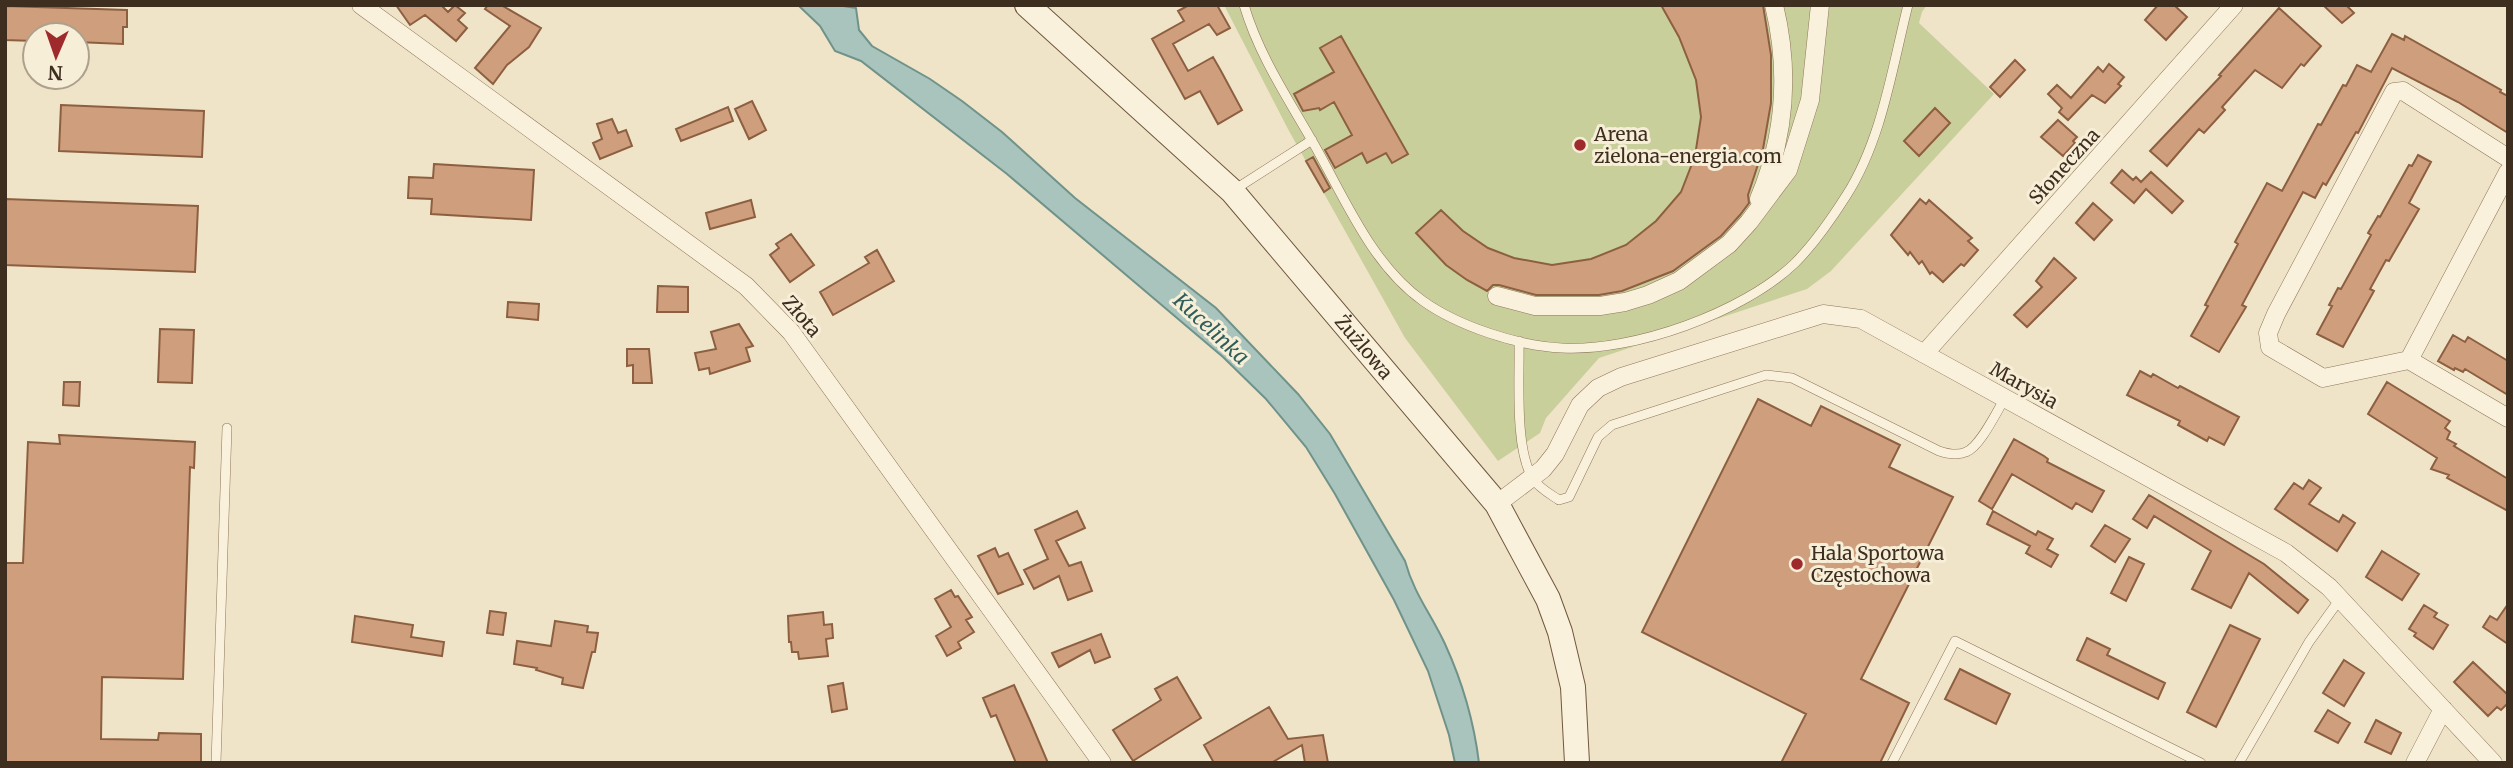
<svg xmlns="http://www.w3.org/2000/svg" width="2513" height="768" viewBox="0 0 2513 768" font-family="Merriweather,serif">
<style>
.green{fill:#c9cf9b}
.water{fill:#a9c4bc;stroke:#6f938a;stroke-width:2}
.building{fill:#cf9f7d;stroke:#8d5f41;stroke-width:2}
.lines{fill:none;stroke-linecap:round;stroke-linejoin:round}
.lane-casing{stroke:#8d765c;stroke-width:10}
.street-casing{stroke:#8d765c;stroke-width:19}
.secondary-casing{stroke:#6f573f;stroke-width:26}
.lane{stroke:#faf1dc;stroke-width:9}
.street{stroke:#faf1dc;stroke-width:18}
.secondary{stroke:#faf1dc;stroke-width:24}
.poi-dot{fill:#9e2a2b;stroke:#f7eed8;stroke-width:2.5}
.labels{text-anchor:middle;stroke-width:6;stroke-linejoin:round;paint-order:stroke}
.poi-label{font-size:19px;fill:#3d2e20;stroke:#f7eed8;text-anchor:start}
.street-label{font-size:19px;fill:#3d2e20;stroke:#f7eed8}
.water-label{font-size:21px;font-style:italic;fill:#2f5d5a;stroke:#f7eed8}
</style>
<rect width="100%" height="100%" fill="#f0e4c8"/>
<path class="green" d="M1224,5H1927L1922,12L1919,23L1994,94L1831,271L1807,289L1599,358L1546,418L1540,433L1498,461L1405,338L1289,131Z"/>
<path class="water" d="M798,5H837L856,8L859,30L872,46L930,79L962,101L1002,132L1075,198L1216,308L1298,394L1330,434L1405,561C1414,594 1431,614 1445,644C1462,681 1474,722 1479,763H1455L1449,735L1428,671L1394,600L1335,494L1306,447L1266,399L1223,357L1007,174L861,61L835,51L820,26Z"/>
<path class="building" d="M396,5H441L448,12L455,5L465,13L458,20L467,28L456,41L425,15L410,25Z
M488,5H501L541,28L529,47L507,65L493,84L475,68L510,26L485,9Z
M1189,5H1217L1230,28L1217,35L1209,24L1173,44L1188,71L1213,57L1221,71L1242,110L1218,124L1200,91L1185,99L1152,39L1184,21L1178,11Z
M1661,5H1763L1771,55V103L1763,149L1748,195L1749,203L1740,215L1721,236L1673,271L1622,291L1599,295H1536L1499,285H1493L1487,291L1467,280L1446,265L1416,233L1441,210L1463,231L1488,248L1514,258L1552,265L1591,259L1626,245L1656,221L1681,192L1695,156L1701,117L1696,80L1679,37Z
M2158,5H2174L2187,17L2166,40L2145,20Z
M2323,5H2346L2354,13L2342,23Z
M5,6L127,10V27H123V44L77,42V35H35V41L5,40Z
M2279,8L2321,46L2304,66L2301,64L2282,88L2255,70L2222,107L2225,110L2204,133L2199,129L2167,166L2150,151L2221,76L2219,75Z
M2392,34L2404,40L2405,36L2501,90L2500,92L2508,96V133L2458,102L2392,68L2358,133L2356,132L2326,185L2323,183L2315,198L2303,192L2242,305L2246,307L2219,352L2191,336L2208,306L2205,305L2238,244L2235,242L2267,183L2282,191L2318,124L2321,125L2343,85L2346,86L2357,65L2371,72Z
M1341,36L1408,154L1392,163L1386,153L1367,163L1362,153L1335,168L1325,150L1352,135L1334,102L1320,110L1319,108L1303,111L1294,94L1334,72L1320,48Z
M2015,60L2025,70L2000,97L1990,87Z
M2109,64L2124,77L2118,84L2121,86L2105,103L2092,95L2068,120L2059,112L2062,108L2048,94L2057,85L2071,98L2098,67L2103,72Z
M752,101L766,130L749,139L735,109Z
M61,105L204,111L202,157L59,151Z
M728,107L733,121L681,141L676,129Z
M1935,108L1950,123L1919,156L1904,141Z
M612,119L618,133L626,130L632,146L600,159L593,143L602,139L597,124Z
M2058,120L2077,137L2073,141L2075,143L2063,156L2041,137Z
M2418,155L2431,162L2409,203L2419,209L2389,261L2386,260L2370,289L2374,291L2343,347L2317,334L2332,306L2329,305L2338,288L2341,289L2371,235L2368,233L2378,216L2380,217L2409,165L2412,166Z
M1313,157L1330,188L1324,192L1306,161Z
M434,164L534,170L531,220L431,214L432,199L408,198L409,177L433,178Z
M2122,170L2133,180L2136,177L2141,182L2151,172L2183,201L2172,213L2146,189L2134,203L2111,183Z
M5,199L198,206L195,272L5,265Z
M1920,199L1926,204L1929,200L1972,238L1968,241L1978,250L1964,266L1961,264L1943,282L1932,272L1930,274L1922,261L1919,264L1910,252L1908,255L1891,235Z
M751,200L755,217L710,229L706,213Z
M2093,203L2112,220L2094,240L2076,223Z
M791,234L814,265L790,282L770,255L779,248L776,244Z
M877,250L894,281L833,315L820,292L869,263L865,257Z
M2054,258L2076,278L2027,327L2014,315L2042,287L2036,281Z
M658,286L688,287V312H657Z
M508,302L539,304L538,320L507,317Z
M739,324L753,346L746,348L750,361L710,374L709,368L699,370L695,353L716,349L711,332Z
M160,329L194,330L192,383L158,382Z
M2453,335L2465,342L2468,337L2508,361V395L2465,369L2463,372L2455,368L2454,370L2438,361Z
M627,349H649L652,383H633V365L627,366Z
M2140,371L2151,377L2153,374L2178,388L2180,386L2239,417L2224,445L2209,437L2207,441L2178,425L2180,421L2127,395Z
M64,382H80L79,406L63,405Z
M2387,382L2450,421L2445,428L2450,432L2447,439L2456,444L2454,446L2508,479V511L2447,478L2449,475L2431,469L2437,458L2368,414Z
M1758,399L1811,426L1821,406L1900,445L1889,467L1953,497L1861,679L1909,703L1880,763H1781L1806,714L1642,632Z
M59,435L195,442L194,468L190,467L183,679L102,677L101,739L158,740L159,733L201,734V763H5V563H23L28,442L60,444Z
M2014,439L2044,456L2048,459L2047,462L2104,491L2092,512L2076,503L2072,509L2012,474L1992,509L1979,501Z
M2309,480L2321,488L2309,504L2339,522L2343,515L2355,523L2337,551L2275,509L2294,483L2303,489Z
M2149,495L2264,564L2308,600L2298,613L2249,573L2231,608L2192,589L2211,551L2154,516L2147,528L2133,519Z
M1077,511L1085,528L1056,541L1069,566L1081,562L1092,591L1068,600L1059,576L1034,589L1024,570L1048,559L1035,530Z
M1993,511L2036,535L2038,531L2053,539L2047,549L2058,555L2051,567L2026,553L2030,546L1987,524Z
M2105,525L2130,539L2115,562L2091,546Z
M995,548L999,557L1008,553L1023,584L998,594L978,556Z
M2382,551L2419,574L2402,600L2366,577Z
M2129,557L2144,564L2126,601L2111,593Z
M951,590L955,597L958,596L972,617L966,620L974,632L958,642L961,648L947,656L936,636L951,627L935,599Z
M2508,604V644L2483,627L2490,616L2497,620Z
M2424,605L2437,613L2434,617L2448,625L2433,649L2414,636L2416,633L2409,629Z
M490,611L506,613L503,635L487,633Z
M823,612L824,625L832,624L833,638L826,639L828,656L799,659L798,652H792L791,642H789L788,616Z
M355,616L413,625L411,637L444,642L442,656L352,642Z
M555,621L588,626L587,632L598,633L595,652H592L583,688L562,684L563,678L536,670L537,668L514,664L517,641L551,646Z
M2230,625L2260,639L2216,727L2187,712Z
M1101,634L1110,657L1095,663L1090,650L1059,667L1052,653Z
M2087,638L2110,649L2107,655L2165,683L2158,699L2077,660Z
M2344,660L2364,673L2344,706L2323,693Z
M2473,662L2508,695V703L2501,710L2497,707L2488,716L2454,682Z
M1960,669L2010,694L1996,724L1945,699Z
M1177,677L1201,718L1133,761L1113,730L1161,700L1155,689Z
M843,683L847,709L832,712L828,686Z
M1014,685L1031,723L1048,763H1016L996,715L991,717L983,698Z
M1269,707L1288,739L1323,735L1328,763H1305L1302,745L1271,763H1214L1204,745Z
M2328,710L2350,723L2338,743L2315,731Z
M2376,720L2401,733L2391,754L2365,742Z"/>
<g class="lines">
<defs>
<path id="lane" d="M1244,5C1259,56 1289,100 1315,146C1345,199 1372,265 1423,301C1458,326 1518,346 1562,348C1633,352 1743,313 1795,263C1814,244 1832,218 1846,196C1882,140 1892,68 1908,5
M1234,190L1312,140
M1519,341C1520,378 1514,448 1533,479C1539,488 1550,494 1559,500L1569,497L1598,437L1612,425L1766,375L1792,378L1939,451C1948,454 1957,456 1966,452C1980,447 1997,411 2005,398
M216,763L227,428
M1892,763L1955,641L2201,763
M2239,763L2309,642L2340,599"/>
<path id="street" d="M361,5L746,286L791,332L1102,763
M2508,158L2403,91L2394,92L2276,314L2268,333L2270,347L2323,378L2409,360L2508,418
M1759,199C1785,137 1790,71 1774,5
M1497,296L1535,306H1600L1625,302L1648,295L1679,281L1729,244L1749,222L1788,170L1810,100L1820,5
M1924,354L2234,5
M2409,360L2508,172
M1497,504L1543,469L1555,454L1580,405L1598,388L1621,377L1823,314L1861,319L2286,553L2329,587L2493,763
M2415,763L2443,709"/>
<g id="secondary">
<path id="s1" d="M1027,5L1232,191L1497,504L1548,599L1560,632L1573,687L1577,763"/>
</g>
</defs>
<use href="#lane" class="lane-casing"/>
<use href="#street" class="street-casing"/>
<use href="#secondary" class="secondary-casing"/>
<use href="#lane" class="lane"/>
<use href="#street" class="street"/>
<use href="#secondary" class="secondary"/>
</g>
<g class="poi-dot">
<circle cx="1580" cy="145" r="7"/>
<circle cx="1797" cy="564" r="7"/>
</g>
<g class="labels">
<g class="poi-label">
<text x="1594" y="141">Arena<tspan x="1594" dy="22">zielona-energia.com</tspan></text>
<text x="1811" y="560">Hala Sportowa<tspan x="1811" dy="22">Częstochowa</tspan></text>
</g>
<g class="street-label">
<text transform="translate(2064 166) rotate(-48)" y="7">Słoneczna</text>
<text transform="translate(802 316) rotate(49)" y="7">Złota</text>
<text dy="7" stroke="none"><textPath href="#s1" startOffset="481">Żużlowa</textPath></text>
<text transform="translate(2024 385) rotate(29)" y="7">Marysia</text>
</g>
<g class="water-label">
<text transform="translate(1211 329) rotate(43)" y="7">Kucelinka</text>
</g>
</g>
<rect width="2513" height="768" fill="none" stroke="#3d2e20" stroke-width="14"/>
<g transform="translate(56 56) rotate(182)"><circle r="33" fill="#f7eed8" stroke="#ada18e" stroke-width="2"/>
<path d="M0-5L12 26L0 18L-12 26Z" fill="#9e2a2b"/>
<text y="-10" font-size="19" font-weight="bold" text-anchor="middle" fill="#3d2e20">N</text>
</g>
</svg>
